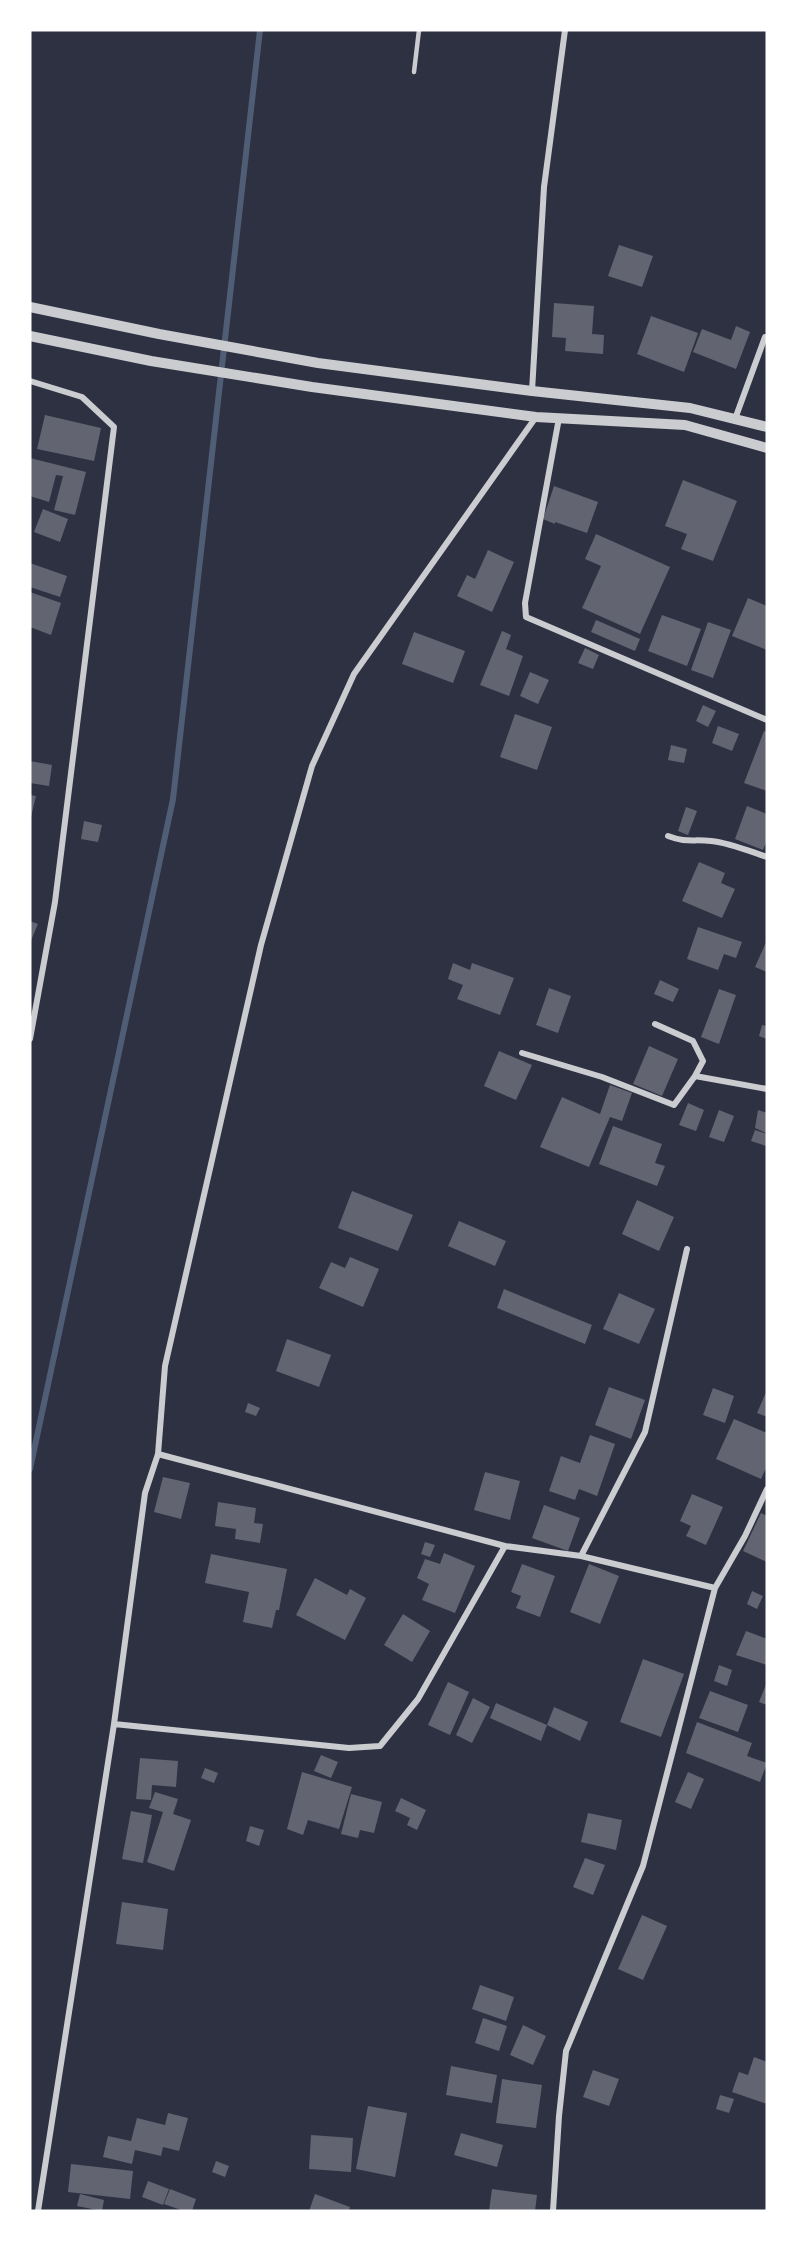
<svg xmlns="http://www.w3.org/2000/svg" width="797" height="2241" viewBox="0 0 797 2241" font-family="Bitter,serif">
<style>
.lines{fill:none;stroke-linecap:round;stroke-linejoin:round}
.stream{stroke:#4f5d75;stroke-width:6}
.building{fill:#626471}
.service{stroke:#caccd0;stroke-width:4.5}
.minor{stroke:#caccd0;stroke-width:6}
.tertiary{stroke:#caccd0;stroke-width:10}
</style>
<rect width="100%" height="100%" fill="#2d3142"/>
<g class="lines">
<path class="stream" d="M30,1469L173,799L260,30"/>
</g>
<path class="building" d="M619,245L653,256L642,287L608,276Z
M554,303L594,306L592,334L604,335L603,354L565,351L566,338L552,337Z
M651,316L698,333L684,372L637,354Z
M736,326L750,332L736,369L693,352L702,329L731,340Z
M45,415L101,428L94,461L37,449Z
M30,458L86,472L75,515L54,510L63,476L56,475L49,502L30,496Z
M683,480L737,501L713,561L681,549L687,534L665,526Z
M554,486L598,502L587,533L555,522V524L543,519Z
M43,509L68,519L60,542L34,532Z
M596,534L670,567L640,634L582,608L601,566L585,559Z
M488,550L514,562L492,612L457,596L467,575L475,579Z
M30,563L67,576L60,597L30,587Z
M30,592L61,603L51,635L30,627Z
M748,598L767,606V650L732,636Z
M662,615L701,629L687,666L648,651Z
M596,620L640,639L635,651L591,632Z
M708,622L731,630L713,678L691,670Z
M502,631L511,635L506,649L523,656L509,696L480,685Z
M414,632L465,651L453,683L402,664Z
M585,648L599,655L593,669L578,663Z
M530,672L549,680L538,704L520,696Z
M703,705L716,711L708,727L696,721Z
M515,714L552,727L537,770L500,757Z
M718,726L739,734L732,751L712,743Z
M764,731L767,732V791L744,783Z
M671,745L687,749L684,763L668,760Z
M30,761L52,765L49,786L30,783Z
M30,795L36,796L31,817H30Z
M747,806L767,814V840L763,850L735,839Z
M686,807L697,811L688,835L678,831Z
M84,821L102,825L98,842L81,839Z
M699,862L725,873L721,883L735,889L722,918L682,901Z
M30,921L38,924L30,943Z
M698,927L742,942L736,958L724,954L718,970L687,959Z
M767,940V972L755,967Z
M453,963L470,970L472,963L514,978L500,1015L457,999L463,985L448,979Z
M660,980L679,989L673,1002L654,994Z
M549,988L571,996L558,1033L536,1025Z
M719,989L736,995L719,1044L701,1037Z
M762,1025L767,1026V1039L759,1036Z
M649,1046L678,1059L662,1096L633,1084Z
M499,1051L532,1065L516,1100L484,1086Z
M610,1085L632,1093L622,1121L610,1117L589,1167L540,1147L562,1097L600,1114Z
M688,1103L704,1110L696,1131L679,1125Z
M719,1110L734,1116L724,1142L709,1137Z
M758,1110L767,1113L766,1133L755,1128Z
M613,1126L662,1144L655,1163L665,1166L657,1186L599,1164Z
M755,1130L767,1134L766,1146L751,1141Z
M352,1191L413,1215L398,1251L338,1228Z
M637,1200L674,1217L659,1251L622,1234Z
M459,1221L506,1241L495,1266L448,1246Z
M350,1257L379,1269L363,1307L319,1288L331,1262L345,1268Z
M504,1289L592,1325L585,1344L497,1308Z
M619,1293L655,1309L639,1344L603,1329Z
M287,1339L331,1355L319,1387L276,1371Z
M609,1387L645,1400L631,1439L595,1425Z
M713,1388L734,1396L725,1423L703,1415Z
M767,1390V1417L757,1413Z
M248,1403L260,1408L256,1416L245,1412Z
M734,1419L767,1433V1466L761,1479L716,1459Z
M590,1435L615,1444L597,1496L579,1489L575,1500L549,1491L561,1456L580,1463Z
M485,1472L520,1481L510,1520L474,1510Z
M163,1477L190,1483L181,1519L154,1512Z
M692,1494L723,1507L706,1545L686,1536L691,1526L680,1521Z
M218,1502L256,1508L254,1523L263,1524L260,1543L235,1539L236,1529L215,1526Z
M544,1505L580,1518L568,1551L532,1538Z
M761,1513L767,1516V1562L743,1551Z
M425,1542L435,1545L430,1557L421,1554Z
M444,1553L475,1566L455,1613L422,1600L429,1584L417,1578L425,1559L440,1564Z
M211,1554L287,1569L279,1610H276L272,1628L243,1622L249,1592L205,1583Z
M522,1564L555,1576L540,1617L516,1608L521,1596L511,1592Z
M589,1564L619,1576L600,1624L570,1612Z
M315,1578L347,1595L350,1589L366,1598L345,1640L296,1615Z
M752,1591L763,1596L757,1609L747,1604Z
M403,1614L430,1631L412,1662L384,1645Z
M746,1631L767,1639V1665L736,1655Z
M643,1659L684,1674L661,1737L620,1722Z
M719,1665L732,1670L727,1686L714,1681Z
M448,1682L469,1692L450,1735L428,1725Z
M767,1682V1705L759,1702Z
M710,1691L748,1705L738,1732L699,1718Z
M473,1698L490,1707L472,1743L456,1735Z
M496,1703L547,1725L554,1707L588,1722L580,1741L547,1725L541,1741L490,1718Z
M697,1722L752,1743L747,1756L767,1763L760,1782L686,1753Z
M321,1755L338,1762L331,1778L314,1771Z
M140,1758L178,1761L176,1787L152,1785L151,1800L136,1799Z
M205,1768L218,1773L214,1783L201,1778Z
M302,1772L352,1787L339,1829L308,1820L303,1835L287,1829Z
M688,1772L704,1779L691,1809L675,1802Z
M155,1792L178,1799L173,1814L191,1820L174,1871L147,1862L163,1812L149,1808Z
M351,1794L382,1802L374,1833L360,1830L358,1838L341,1834Z
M401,1798L426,1810L417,1830L407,1825L410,1818L395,1811Z
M131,1811L152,1815L143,1863L122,1859Z
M588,1813L622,1820L616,1850L581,1842Z
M250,1826L264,1830L259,1846L246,1841Z
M585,1858L605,1865L593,1895L573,1887Z
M122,1902L168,1909L163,1950L116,1944Z
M642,1915L667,1926L643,1980L618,1969Z
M480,1985L514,1997L506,2021L472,2009Z
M483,2018L507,2026L499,2051L475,2043Z
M523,2025L546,2036L533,2065L510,2055Z
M754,2057L767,2062V2104L732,2092L739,2072L748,2075Z
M451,2066L497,2075L492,2103L446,2095Z
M593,2070L619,2079L609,2106L583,2097Z
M502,2079L542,2085L536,2128L496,2123Z
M720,2095L734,2099L729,2113L716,2109Z
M368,2106L407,2113L395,2177L356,2169Z
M168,2113L188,2118L179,2151L163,2147L161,2156L135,2150L132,2164L103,2157L108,2136L131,2141L137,2118L165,2125Z
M461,2133L503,2145L497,2167L454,2155Z
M311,2135L353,2138L351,2172L309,2169Z
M216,2161L229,2166L225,2177L212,2172Z
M71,2164L133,2171L130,2199L68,2192Z
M148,2181L169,2189L163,2205L142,2197Z
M170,2189L196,2199L192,2211H184L164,2204Z
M492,2189L537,2195L535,2211H489Z
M80,2194L104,2200L102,2211L77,2206Z
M315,2194L350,2207L349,2211H309Z"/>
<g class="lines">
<path class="service" d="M414,72L419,30"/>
<path class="minor" d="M30,381L82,397L114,427L55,902L30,1039
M532,391L544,187L565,30
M559,418L525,603L526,617L767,720
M735,419L765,337L767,338
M668,836C686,843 693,839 711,841C730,843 749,851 767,857
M522,1053L602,1077L674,1105L695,1076L703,1061L693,1041L655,1024
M695,1076L767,1089
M158,1454L505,1546L581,1556L715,1588
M581,1556L645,1432L687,1249
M114,1724L349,1748L380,1746L418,1699L505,1546
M38,2211L114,1724L145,1493L158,1454L165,1366L261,945L312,766L354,674L536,417
M553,2211L559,2116L566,2051L643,1866L715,1588L745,1536L767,1489"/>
<path class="tertiary" d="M30,307L159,334L318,363L532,391L690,408L767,427
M30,336L151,361L312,387L536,417L685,425L767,448"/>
</g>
<rect width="797" height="2241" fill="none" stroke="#ffffff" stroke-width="63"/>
</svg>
